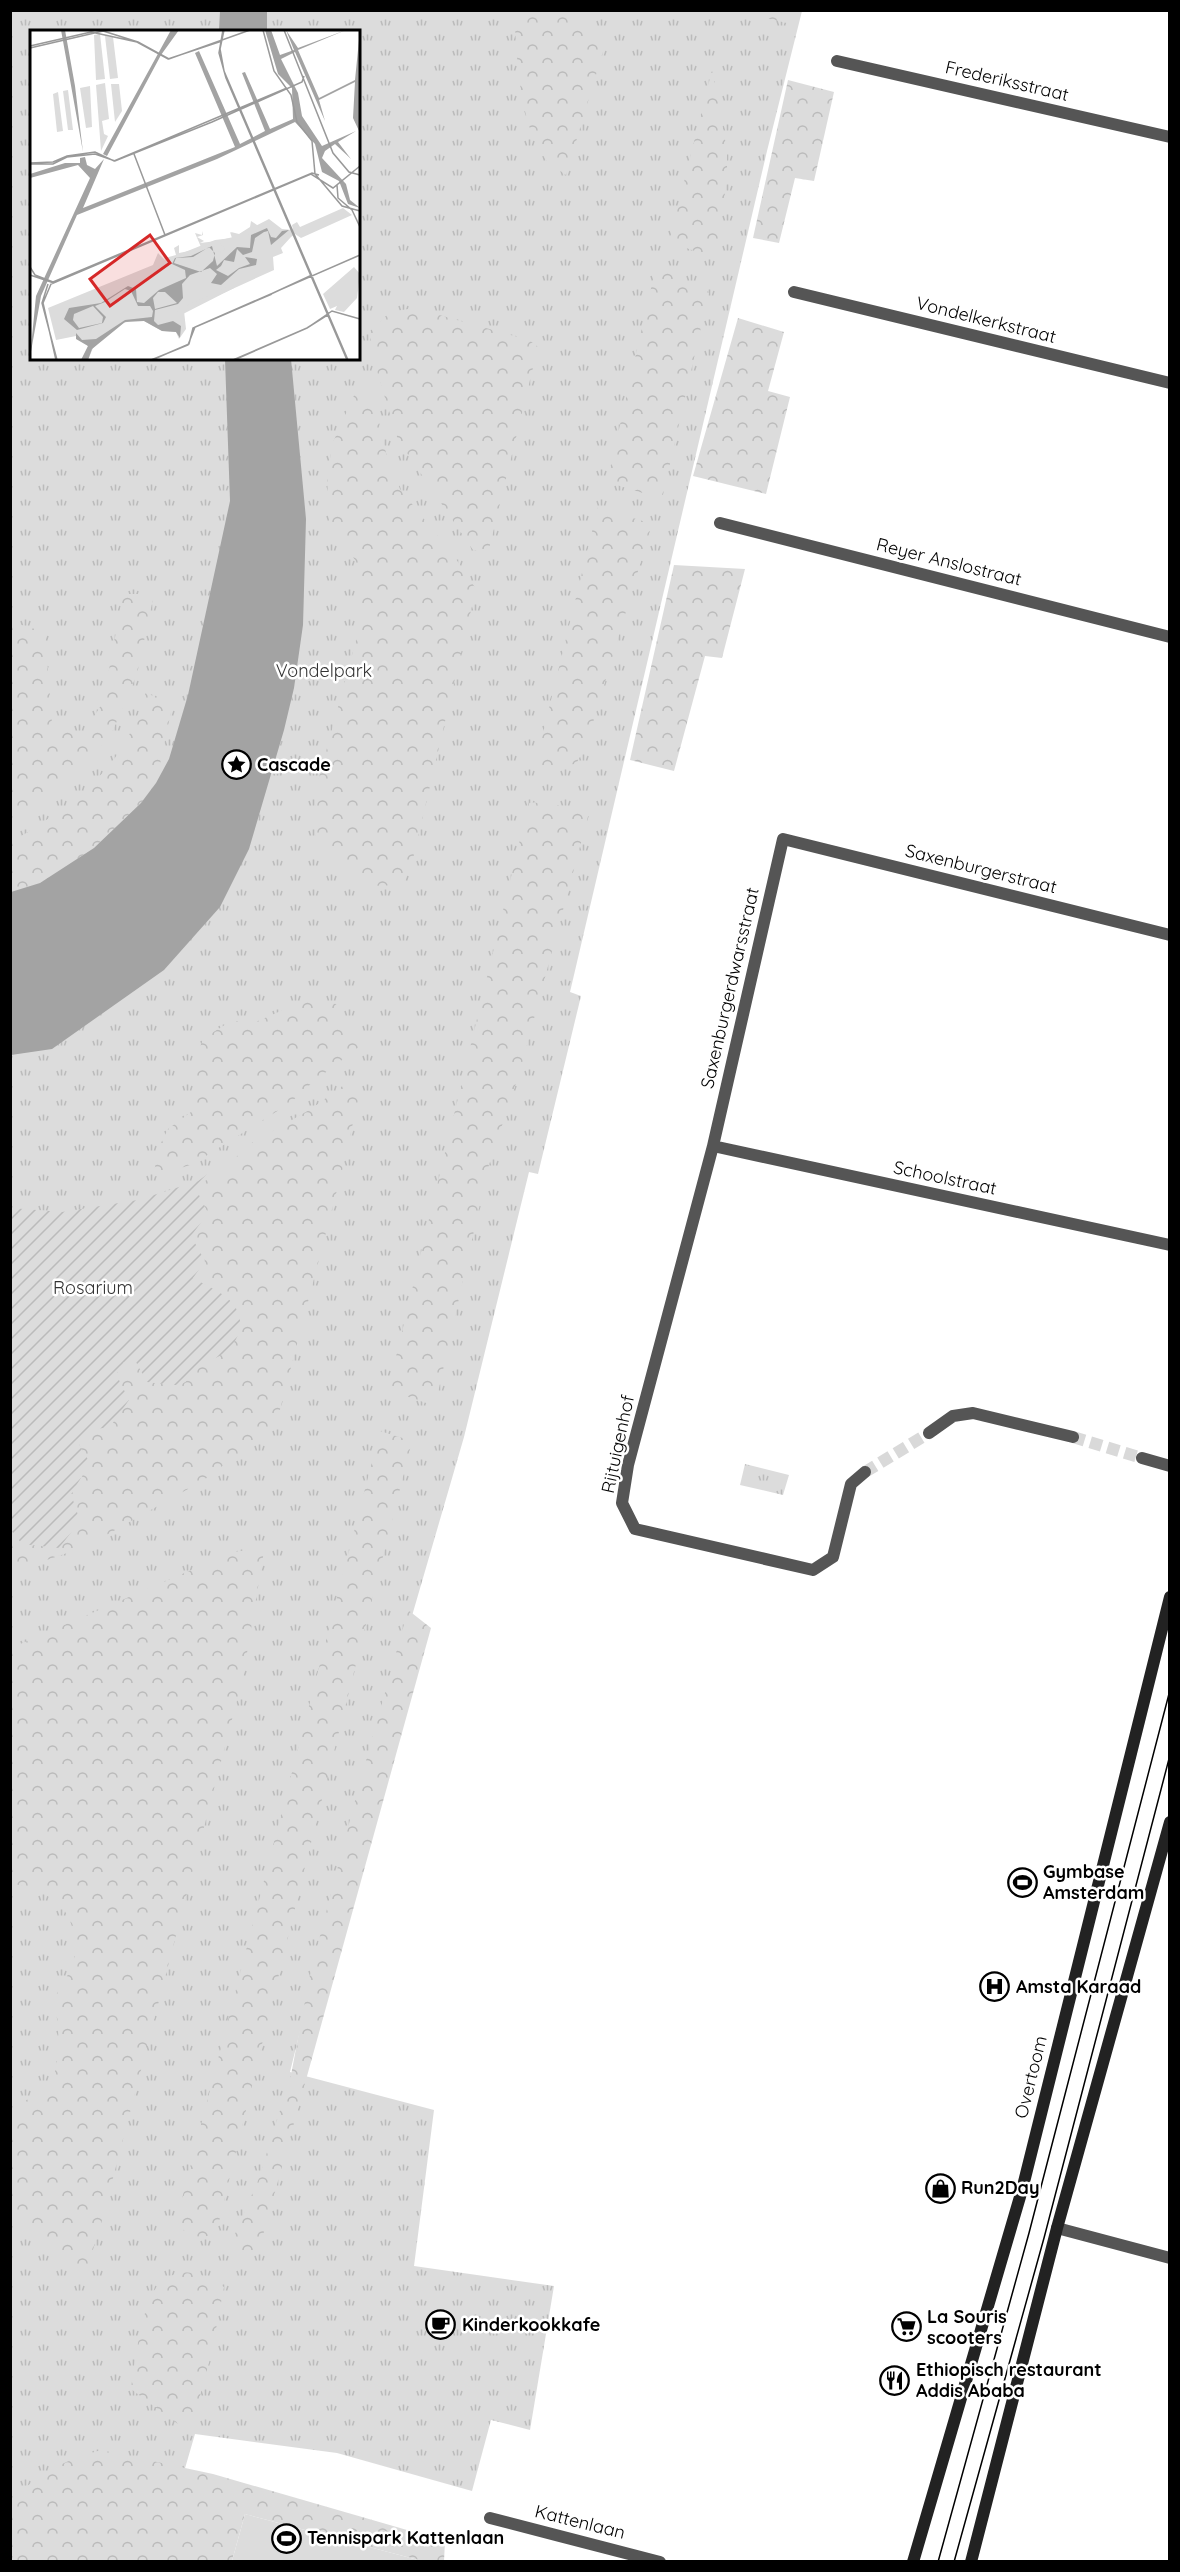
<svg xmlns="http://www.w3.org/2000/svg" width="1180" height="2572" viewBox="0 0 1180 2572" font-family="Quicksand,sans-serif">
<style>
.grass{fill:url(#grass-tufts);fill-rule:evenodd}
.forest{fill:url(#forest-crowns)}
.garden{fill:url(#garden-furrows)}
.pitch{fill:#dcdcdc}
.water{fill:#a3a3a3}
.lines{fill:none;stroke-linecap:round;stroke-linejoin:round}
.minor-tunnel{stroke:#d9d9d9;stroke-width:12;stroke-dasharray:12 6;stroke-linecap:butt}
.minor{stroke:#555;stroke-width:12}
.secondary{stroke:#222;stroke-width:12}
.tram{stroke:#000;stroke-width:1.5}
.labels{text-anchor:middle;stroke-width:5;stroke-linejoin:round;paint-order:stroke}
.street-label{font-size:18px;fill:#000;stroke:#fff}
.park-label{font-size:18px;fill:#333;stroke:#fff}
.poi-label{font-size:18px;font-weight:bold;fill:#000;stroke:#fff;text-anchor:start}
.inset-road{fill:none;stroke:#999;stroke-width:1.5}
.view{fill:#d62828;fill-opacity:0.15;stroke:#d62828;stroke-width:3}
.inset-edge{fill:none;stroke:#000;stroke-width:3}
</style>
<defs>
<pattern id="grass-tufts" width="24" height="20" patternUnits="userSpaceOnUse" patternTransform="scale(1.5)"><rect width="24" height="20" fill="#dcdcdc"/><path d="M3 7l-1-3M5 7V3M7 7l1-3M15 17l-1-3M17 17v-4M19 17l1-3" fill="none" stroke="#bbb"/></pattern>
<pattern id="forest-crowns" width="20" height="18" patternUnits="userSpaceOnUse" patternTransform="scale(1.5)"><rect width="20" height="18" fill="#dcdcdc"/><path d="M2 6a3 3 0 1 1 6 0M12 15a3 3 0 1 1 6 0" fill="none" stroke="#bbb"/></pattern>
<pattern id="garden-furrows" width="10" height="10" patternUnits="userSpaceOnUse" patternTransform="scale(1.5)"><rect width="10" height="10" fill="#dcdcdc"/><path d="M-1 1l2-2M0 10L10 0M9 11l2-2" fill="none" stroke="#bbb"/></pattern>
</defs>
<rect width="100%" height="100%" fill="#fff"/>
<path class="grass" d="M11,11H802L767,151L570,992L581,996L538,1174L529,1172L464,1437L348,1836L290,2072L434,2110L414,2266L554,2286L530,2430L491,2420L472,2491L337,2453L195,2434L181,2482L107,2562H11ZM32,32H358V358H32Z
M745,1464L789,1475L783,1495L740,1485Z"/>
<path class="forest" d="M514,11H559L604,48L566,175C560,170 552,166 547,161C518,125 517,55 514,11Z
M736,11H794L791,24Z
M712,70L727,150V180L717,245L709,256L669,242Z
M788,80L834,92L814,181L795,178L779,243L753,238Z
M656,266L709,292L662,499L607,482Z
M414,308L529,340L538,347L488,553L473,550L398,440L378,375L369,332L390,312Z
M738,318L784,332L768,391L790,397L766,494L693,476Z
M356,391H372L386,453L400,489L456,559L476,589L412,863L403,885L365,886L316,842V789L363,614L355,560L329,522L327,473L334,440Z
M598,507L652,524L586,746L576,764L535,766Z
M674,565L745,569L722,658L705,656L674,771L630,760Z
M123,594H154L137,674L110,737L55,795L11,817V622L45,632L52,724L82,736L103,702Z
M146,692L172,707L156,783L141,803L94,848L40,883L11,892V839L18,838C59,813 103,783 127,739C135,725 140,708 146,692Z
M529,802L590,809L520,1071L488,1168L435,1406L388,1390Z
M310,998L336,1004L359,1047L313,1082L290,1103L193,1164L153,1177L159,1147L168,1129L191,1112L198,1095L192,1064L204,1038L231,1021H258Z
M352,1079L362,1083L343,1167L276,1425L204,1480L85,1547L11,1572L10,1529L22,1544L71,1494L90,1463L79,1444C97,1419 106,1388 124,1362L136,1361L147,1382L175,1385L189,1380L202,1362L240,1328C239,1299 216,1292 193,1278L191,1236L195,1187L224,1169L248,1145L311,1109Z
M380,1431L412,1441L305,1867L216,2234C196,2239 189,2238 176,2222Z
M248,1550L264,1551L243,1677L100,2228L86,2271L11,2217V2125L16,2106L51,2086C58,2066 59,2047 58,2026C58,2018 53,2006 55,1999C58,1987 70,1975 74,1962C76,1955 74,1946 74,1939C72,1902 42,1890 11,1883V1648L233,1552Z
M408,1610L431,1628L260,2246L250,2253L238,2252L232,2241L259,2178L291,2075L310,1975L354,1804Z
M178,2272L197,2273L224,2287L211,2355L190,2433L131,2389C135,2362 141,2306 158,2285C163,2280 172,2276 178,2272Z
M101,2450L213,2474L445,2541L444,2561H422L245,2514L232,2561H17L11,2548L10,2501C42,2472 60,2462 101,2450Z"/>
<path class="garden" d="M248,1145L224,1169L195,1187L208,1213L191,1236L205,1261L193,1278C205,1285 225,1293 233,1304C252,1328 230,1359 202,1362C181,1392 183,1385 147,1382L136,1362H124L116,1374L129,1400L110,1427L89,1430L79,1444L90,1463L71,1494L80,1521L59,1548L22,1544L10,1529L11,1208L62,1212L138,1200L198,1181Z"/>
<path class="pitch" d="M245,2514L422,2561H232Z"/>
<path class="water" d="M220,11H267V31H219Z
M225,359H291L306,519L303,625L294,688L284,730L249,849L220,907L164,970L52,1049L11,1055V892L40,883L94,848L141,803L156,783L169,759L188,695L230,501Z"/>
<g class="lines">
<path class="minor-tunnel" d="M1073,1437L1142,1458
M865,1472L929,1433"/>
<path class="minor" d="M837,61L1170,137
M794,292L1170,383
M720,523L1170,637
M713,1146L1170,1245
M929,1433L953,1416L973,1413L1073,1437
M1142,1458L1170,1466
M865,1472L851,1484L833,1557L813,1570L635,1529L622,1503L628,1465L713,1146L783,839L1170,935
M1057,2228L1170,2258
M490,2518L660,2562"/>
<path class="secondary" d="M913,2562L1022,2190L1170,1597
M971,2562L1057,2228L1170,1822"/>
<path class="tram" d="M938,2562L1029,2233L1170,1690
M954,2562L1044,2238L1170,1755"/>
</g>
<defs>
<symbol id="sight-ring" viewBox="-11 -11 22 22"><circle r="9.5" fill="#fff" stroke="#000" stroke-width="1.5"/><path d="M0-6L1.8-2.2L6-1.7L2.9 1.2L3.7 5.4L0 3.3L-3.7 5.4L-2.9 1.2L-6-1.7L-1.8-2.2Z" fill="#000"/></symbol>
<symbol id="stadium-ring" viewBox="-11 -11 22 22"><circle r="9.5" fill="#fff" stroke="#000" stroke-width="1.5"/><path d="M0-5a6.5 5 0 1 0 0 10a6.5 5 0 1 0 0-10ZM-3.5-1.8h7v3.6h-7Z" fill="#000"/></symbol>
<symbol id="hospital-ring" viewBox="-11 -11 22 22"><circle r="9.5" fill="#fff" stroke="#000" stroke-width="1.5"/><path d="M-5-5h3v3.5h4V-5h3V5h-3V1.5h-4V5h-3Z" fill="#000"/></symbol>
<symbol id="shop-ring" viewBox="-11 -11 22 22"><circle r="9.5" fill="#fff" stroke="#000" stroke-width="1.5"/><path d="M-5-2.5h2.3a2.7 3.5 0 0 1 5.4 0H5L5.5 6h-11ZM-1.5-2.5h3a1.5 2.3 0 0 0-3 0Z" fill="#000"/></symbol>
<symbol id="cafe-ring" viewBox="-11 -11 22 22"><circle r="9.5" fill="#fff" stroke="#000" stroke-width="1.5"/><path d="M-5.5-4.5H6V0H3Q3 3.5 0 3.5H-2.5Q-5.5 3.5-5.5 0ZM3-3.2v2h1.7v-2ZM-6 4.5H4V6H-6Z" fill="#000"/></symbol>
<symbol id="supermarket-ring" viewBox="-11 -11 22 22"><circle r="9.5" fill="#fff" stroke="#000" stroke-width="1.5"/><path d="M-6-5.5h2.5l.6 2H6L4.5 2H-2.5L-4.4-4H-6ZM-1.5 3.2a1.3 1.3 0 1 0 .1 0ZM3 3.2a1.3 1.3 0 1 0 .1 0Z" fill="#000"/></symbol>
<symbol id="restaurant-ring" viewBox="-11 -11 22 22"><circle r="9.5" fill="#fff" stroke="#000" stroke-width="1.5"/><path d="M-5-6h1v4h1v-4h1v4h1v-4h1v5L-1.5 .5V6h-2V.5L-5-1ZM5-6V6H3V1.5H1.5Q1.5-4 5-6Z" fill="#000"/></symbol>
</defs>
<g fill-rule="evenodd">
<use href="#sight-ring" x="220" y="748" width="33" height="33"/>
<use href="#stadium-ring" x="1006" y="1866" width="33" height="33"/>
<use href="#hospital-ring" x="978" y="1970" width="33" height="33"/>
<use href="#shop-ring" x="924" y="2172" width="33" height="33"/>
<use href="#cafe-ring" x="424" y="2308" width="33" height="33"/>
<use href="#supermarket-ring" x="890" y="2310" width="33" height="33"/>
<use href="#restaurant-ring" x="878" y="2364" width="33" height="33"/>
<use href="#stadium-ring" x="270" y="2522" width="33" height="33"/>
</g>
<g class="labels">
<g class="street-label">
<text transform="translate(1007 81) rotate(13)" y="6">Frederiksstraat</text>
<text transform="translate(986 320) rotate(14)" y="6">Vondelkerkstraat</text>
<text transform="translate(949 562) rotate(14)" y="6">Reyer Anslostraat</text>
<text transform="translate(981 869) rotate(14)" y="6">Saxenburgerstraat</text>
<text transform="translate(730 988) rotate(-77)" y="6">Saxenburgerdwarsstraat</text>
<text transform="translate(945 1178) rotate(12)" y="6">Schoolstraat</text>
<text transform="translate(618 1444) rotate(-78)" y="6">Rijtuigenhof</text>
<text transform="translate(1031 2077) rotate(-76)" y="6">Overtoom</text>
<text transform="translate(580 2522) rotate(14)" y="6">Kattenlaan</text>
</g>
<g class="park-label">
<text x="324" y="677">Vondelpark</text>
<text x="93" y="1294">Rosarium</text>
</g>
<g class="poi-label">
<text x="257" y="771">Cascade</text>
<text x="1043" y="1878">Gymbase<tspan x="1043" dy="21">Amsterdam</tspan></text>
<text x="1016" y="1993">Amsta Karaad</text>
<text x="961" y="2194">Run2Day</text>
<text x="927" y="2323">La Souris<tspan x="927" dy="21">scooters</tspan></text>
<text x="462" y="2331">Kinderkookkafe</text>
<text x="916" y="2376">Ethiopisch restaurant<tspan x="916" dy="21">Addis Ababa</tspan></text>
<text x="307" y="2544">Tennispark Kattenlaan</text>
</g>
</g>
<g transform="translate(30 30)">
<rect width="330" height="330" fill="#fff"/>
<path d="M313,178L322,185L271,208L265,204L261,207L251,218L253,223L243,227L244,240L154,281L156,299L149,309L146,302L132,301L114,291H100L88,295L63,318L58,330H51L58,316L46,306L26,310L18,278L123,235L128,223L135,230L185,210L202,208L200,202L206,206L239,189L252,199L263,200L262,195L267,192L270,197ZM324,237L330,244L327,268L314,282L305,280L307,276L300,279L293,264Z" fill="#dcdcdc"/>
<path d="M221,191L230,197L209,212L190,213L195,219L189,223L184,215L171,217L165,203L172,205V201L173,205L167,207L174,211L170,213L187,211L203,207L201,202L209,204L220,197ZM149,215V223L169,219L145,228L165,226L174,218L178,217L184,222V229L171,232L183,225L180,219L162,228L146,230V235L144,229L136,232L132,223L135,228L146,225L144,218ZM204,254V258L153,284L145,281Z" fill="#dcdcdc"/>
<path d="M70,4L75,49L66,50L64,5ZM75,6L83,7L88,48L80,49ZM75,53L79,89L72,91L74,104L78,106L71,121L66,55ZM81,54H89L92,81L85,92ZM60,56L62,97L56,98L50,58ZM38,60L43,100H38L33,61ZM28,62L33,101L27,102L23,64Z" fill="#dcdcdc"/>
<path d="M180,219L183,225L172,236L147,235L146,230L162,228Z" fill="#dcdcdc"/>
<path d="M31,0H35L45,56L53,122ZM141,0H149L131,25L77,126L73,124ZM235,0H241L250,25L264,20L256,0L268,18L316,0L268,20L289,68L325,50L330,0V103L323,88L325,52L289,70L295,91L265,22L251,29L268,63L272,86L292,116L326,101L308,112L321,129L305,114L295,121L292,128L316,154L320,170L330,178L318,174L309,151L292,142L285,114L265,92L187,129L47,185L11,266L0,327L6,266L60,148L48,135L0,148V144L35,133H50V128L55,127L57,135L65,139L74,129L53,178L205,117L165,23L169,21L210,114L235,101L212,43L215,42L240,99L263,89L262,58L248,44ZM237,198L241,207L246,208L252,201L259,200L241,215L238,201L234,202L225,208L222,222L213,225L207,219L204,232L194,230L191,236L186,240L198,246L209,238L220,234L215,227L227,229L226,235L209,239L191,255L181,253L187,244L180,238L160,245L152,254L153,268L148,274L125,280L124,291L128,295L143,291L151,296L150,308L146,302L132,301L114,291L95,292L62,319L58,330H51L58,316L46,309V303L52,310L66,309L95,290L122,287L123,281L120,276H108L101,261L95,259L75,272L65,276L76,287L73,293L47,300L34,289L39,278L71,273L98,256L106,259L107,272L114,273L129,260L156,248L155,240L142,234L145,228L161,226L182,216L187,236L207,217L220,218L221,205ZM179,217L185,223L183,231L171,242L144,233L146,228L163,227ZM128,262H135L147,273L125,279L123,268ZM63,276L73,287L72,293L49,298L43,290L44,284Z" fill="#a3a3a3" fill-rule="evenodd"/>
<path class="inset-road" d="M70,0L108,12L139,29L220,0M193,0L189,23L196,48L317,330M194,0L190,19L194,41L318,330M233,0L244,41L261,65L267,92L282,111L285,144L312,176L330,181M254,0L303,123L319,142L330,145M61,2L107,12L138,29L192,11M0,16L61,2M0,18L73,1M104,124L135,205M0,133L23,132L37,126L65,122L84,131L257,58M0,134H23L37,127L65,124L85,131L182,92L272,52L274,46M307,155L308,168L322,180L330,197M0,237L5,245L23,252L282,143L289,145M0,245L24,253M18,254L12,273L27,330M241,264L282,245M26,330L13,273L21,254L281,144L303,158L330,136M121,330L158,315L165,297L330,225M122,330L159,314L163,298L242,264M203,330L277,298L302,281L330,289M204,330L277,298L299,284"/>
<path class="view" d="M120,205L140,233L80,276L60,249Z"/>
<rect width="330" height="330" class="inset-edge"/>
</g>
<rect width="1180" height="2572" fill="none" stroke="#000000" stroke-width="24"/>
</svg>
